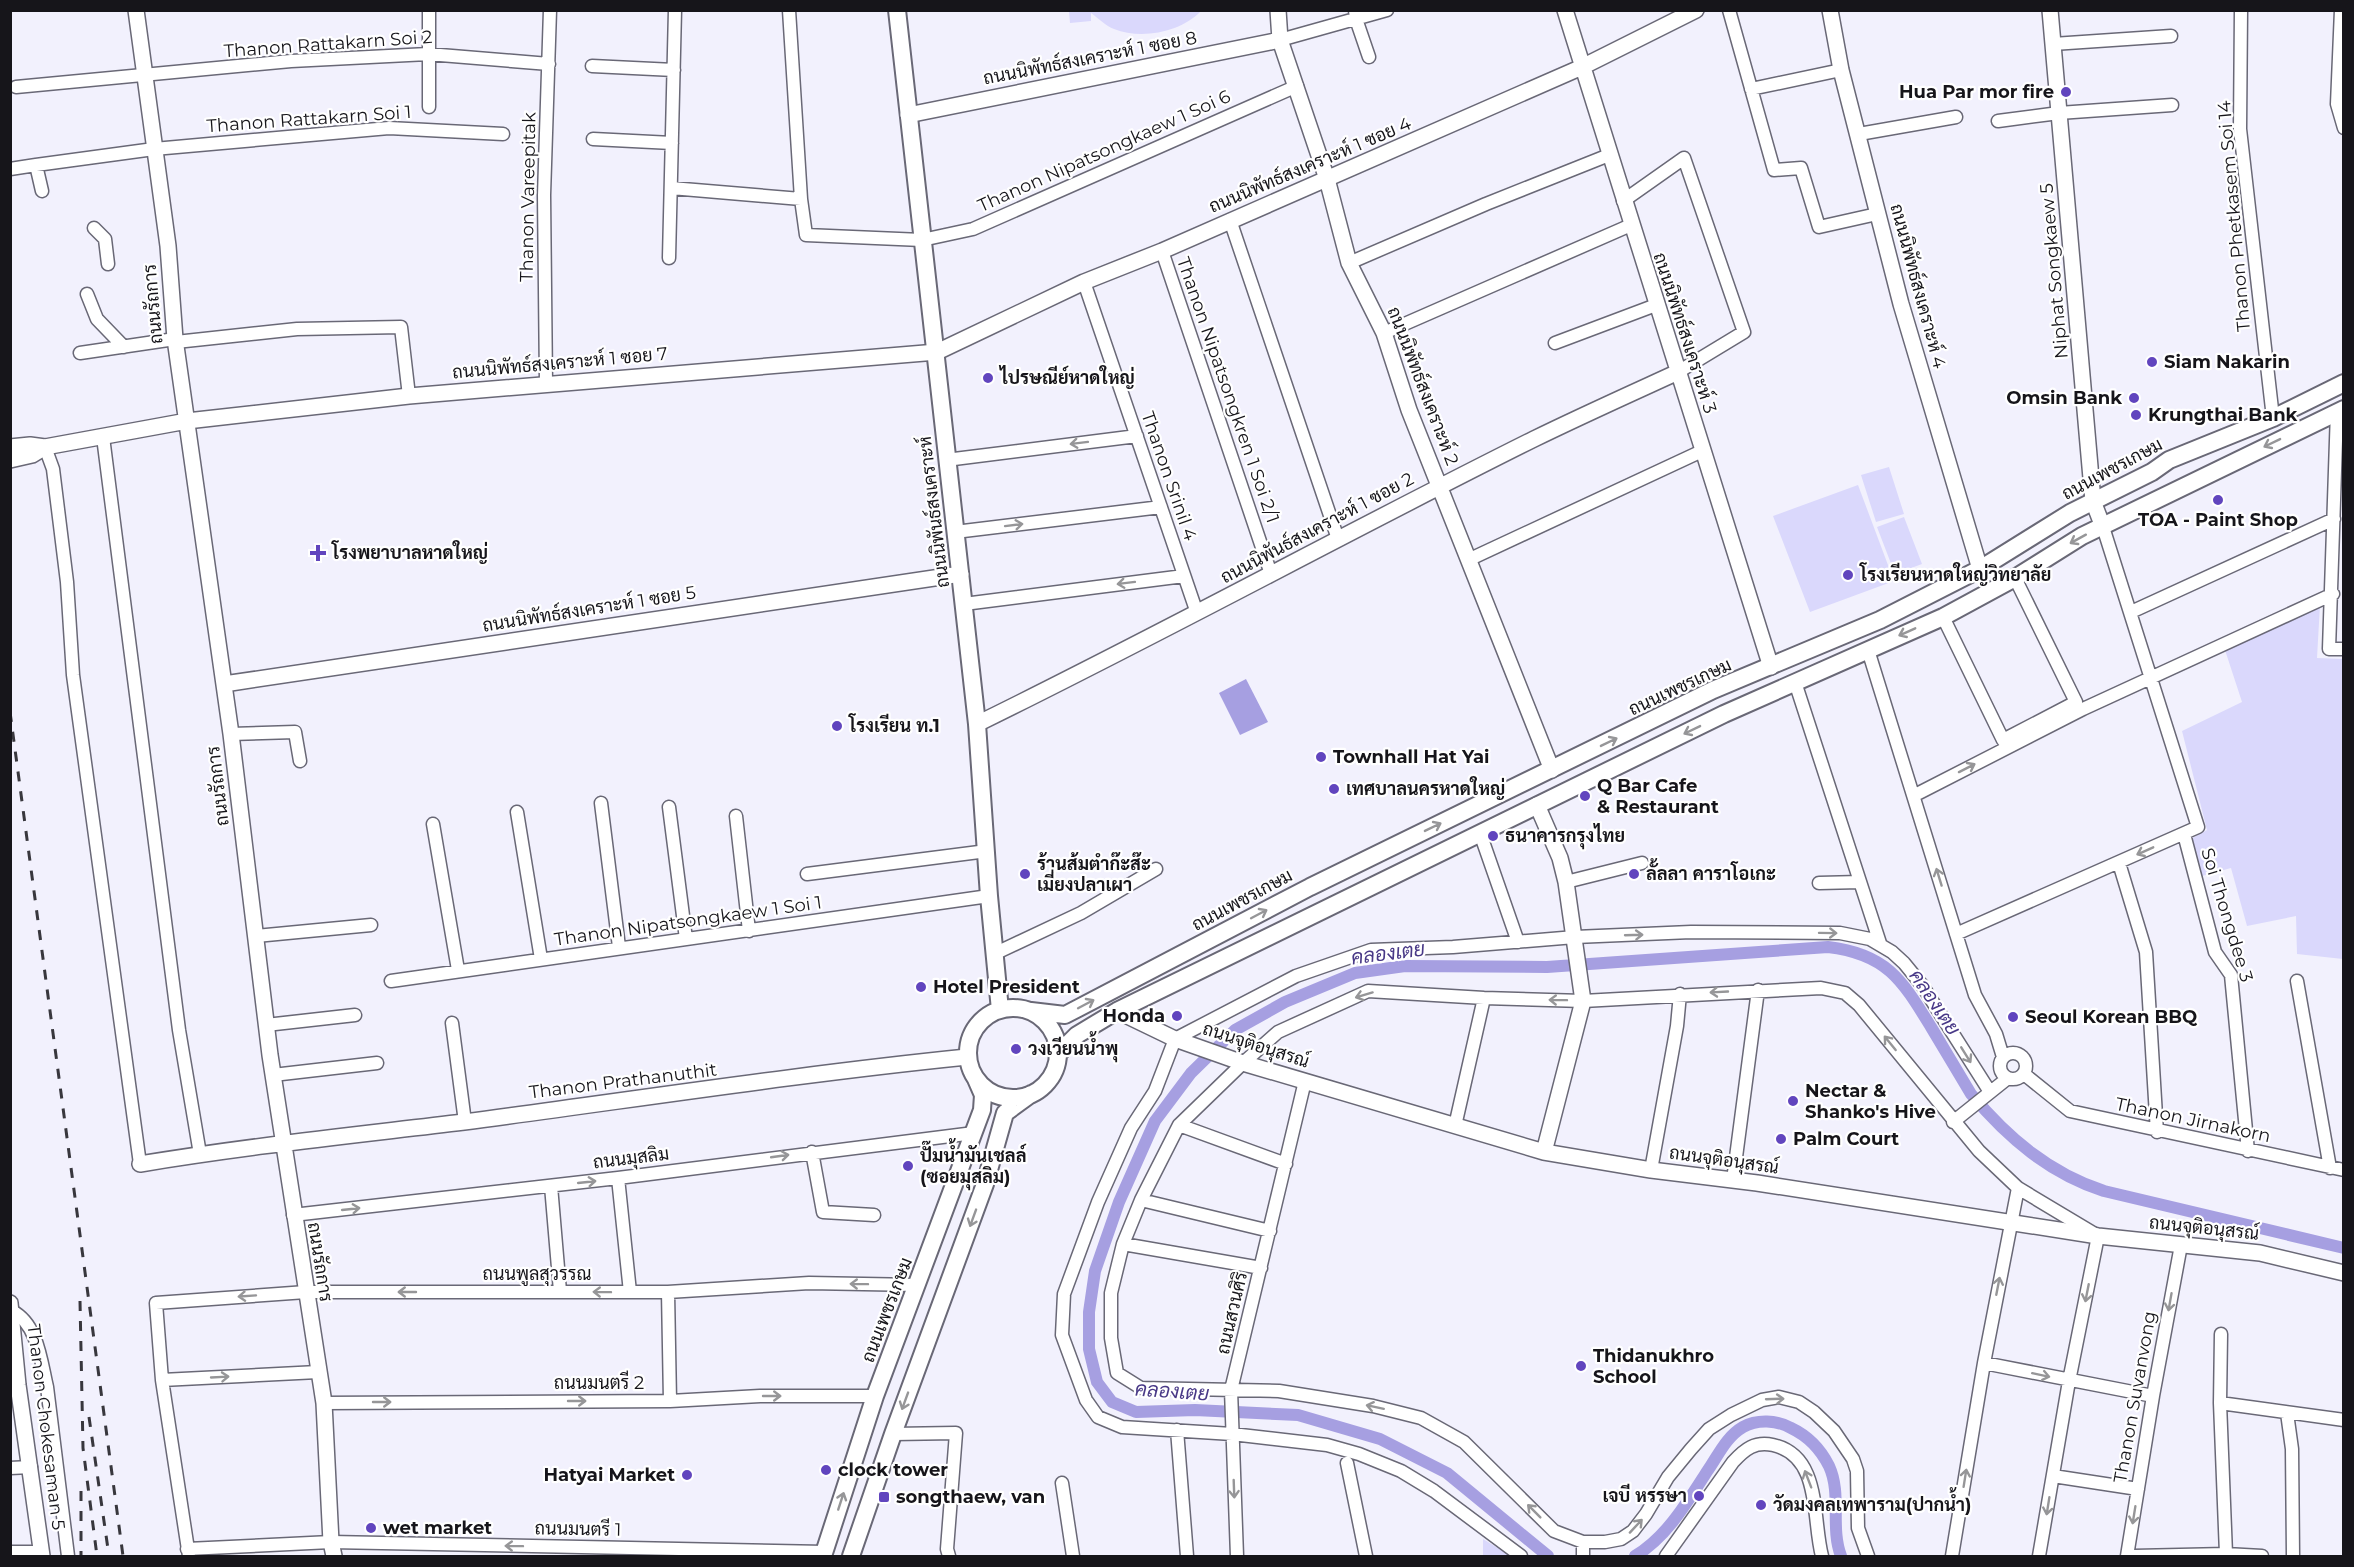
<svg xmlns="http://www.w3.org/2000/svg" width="2354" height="1567" viewBox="0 0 2354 1567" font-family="Montserrat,Sarabun,sans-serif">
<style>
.green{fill:#dad8fc}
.water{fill:#a69fe1}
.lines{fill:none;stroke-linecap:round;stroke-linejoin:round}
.canal{stroke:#a69fe1;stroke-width:12}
.minor-casing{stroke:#696876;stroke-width:15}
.tertiary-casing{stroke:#696876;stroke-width:18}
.secondary-casing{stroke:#696876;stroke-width:20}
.minor{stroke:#fff;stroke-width:12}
.tertiary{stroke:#fff;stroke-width:15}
.secondary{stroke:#fff;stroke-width:16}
.rail{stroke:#38373d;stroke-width:3;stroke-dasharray:10 10;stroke-linecap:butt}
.oneway{stroke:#969698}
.poi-dot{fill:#6145be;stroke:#fff;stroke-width:2}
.labels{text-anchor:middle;stroke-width:4.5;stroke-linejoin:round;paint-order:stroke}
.street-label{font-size:18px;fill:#16151a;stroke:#fff}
.poi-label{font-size:18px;font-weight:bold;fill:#16151a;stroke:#fff;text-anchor:start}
.water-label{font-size:20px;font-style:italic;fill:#493987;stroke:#fff}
</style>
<rect width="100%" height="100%" fill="#f2f1fd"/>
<path class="green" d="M1069,11V10L1201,11C1181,32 1142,40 1114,29C1106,26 1098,18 1091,13V21L1070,23Z
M1889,467L1904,514L1876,522L1861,475Z
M1858,485L1894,581L1810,612L1773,516Z
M1904,517L1922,564L1895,574L1877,527Z
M2320,605L2317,658L2343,659V959L2297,954L2296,916L2247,926L2231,868L2202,876L2191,839L2207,830L2182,731L2242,702L2225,650Z
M1483,1539L1511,1556H1483Z"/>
<path class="water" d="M1246,679L1268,722L1240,735L1219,693Z"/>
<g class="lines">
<path class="canal" d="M1548,1556L1447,1473L1380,1439L1298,1415L1195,1410L1136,1412L1112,1402L1097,1382L1089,1349V1312L1095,1271L1119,1202L1155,1121L1191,1073L1235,1030L1285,1002L1355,973L1405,966L1547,967L1828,947C1887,954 1902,980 1931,1027C1944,1049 1958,1072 1971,1094C2008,1138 2049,1173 2104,1191L2344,1248
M1635,1556C1667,1537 1688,1501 1708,1470C1719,1454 1726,1437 1743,1427C1757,1419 1777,1420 1791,1428C1808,1436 1821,1450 1829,1466C1842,1494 1830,1527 1841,1556"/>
<defs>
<path id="minor" d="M1355,10L1356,19L1369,57
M1729,10L1774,170L1801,168L1819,227L1877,214
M2241,10L2240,129L2273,418
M2341,10L2337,104L2344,128
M1280,40L1387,10
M2053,44L2171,36
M592,66L674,70
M16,87L291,61L428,54L549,64
M1751,89L1841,70
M429,107V10
M1998,121L2059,113L2172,105
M1859,134L1956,117
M593,139L672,143
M10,169L36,165
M671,188L801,199L789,10
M42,191L36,165L154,149L389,128L503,134
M801,199L806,235L922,240L973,229L1297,86
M1623,201L1684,158L1744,332L1678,372
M1230,220L1338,539
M94,228L105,239L108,264
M1162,251L1271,574
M669,258L675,10
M1349,263L1486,204L1609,155
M1084,282L1197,613
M87,294L97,319L124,347
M1384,333L1631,225
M176,342L297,329L401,327L409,396
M1555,343L1656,305
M80,353L175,339
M546,383L544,195L550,10
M2337,411L2329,649H2344
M103,437L179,1030L200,1154
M45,447L53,469L67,582L73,675L140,1164
M946,460L1137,436
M955,532L1161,507
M1468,560L1702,451
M964,604L1184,576
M2131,612L2334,519
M1943,617L2003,740L2076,702L2015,578
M1868,650L1975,995L1996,1034L2003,1057
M1795,682L1880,943
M231,734L295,732L300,761
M1915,795L2083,709L2333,594
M601,803L619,947
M669,807L686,939
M517,812L541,959
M736,816L749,931
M433,824L458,970
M1480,833L1518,942
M2184,834L2215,952L2231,975L2248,1151
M2119,863L2146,952L2157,1132
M807,874L987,851
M1566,882L1642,863
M1819,883L1860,882
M1956,934L2198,827L2103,527
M256,936L371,925
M996,953L1081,913L1156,869
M391,981L989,896
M2297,981L2330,1168
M452,1023L465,1122
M266,1025L355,1015
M2000 1066a13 13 0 1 1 26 0a13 13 0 1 1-26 0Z
M2024,1074L2070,1111L2344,1170
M273,1075L377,1063
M1953,1122L2008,1078
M1179,1125L1286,1164
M1455,1126L1484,998
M812,1152L823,1212L874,1215
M1651,1170L1677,1026L1680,994
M618,1178L630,1292
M1733,1180L1758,990
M551,1186L560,1291
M1141,1200L1270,1231
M293,1215L618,1178L974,1133
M1123,1244L1261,1268
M668,1292L670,1401
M12,1311C38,1324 41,1362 47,1387L68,1556
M2221,1334L2220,1403L2226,1554
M1984,1363L2153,1396
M162,1380L318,1372
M324,1403L670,1401L760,1396H875
M2220,1403L2344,1420
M2287,1413L2292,1449L2293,1556
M1177,1430L1187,1556
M893,1434L956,1433L947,1549L949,1556
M1347,1463L1366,1556
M10,1468L31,1467
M2053,1476L2138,1489
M1062,1483L1073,1556
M187,1549L331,1542L825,1552
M10,1552H42
M189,1556L162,1380L156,1303L306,1292H668L809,1283L918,1285
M1237,1556L1231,1390L1305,1081
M1521,1556L1434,1491L1401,1471L1359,1454L1327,1445L1232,1434L1122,1427L1098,1417L1086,1400L1062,1335L1064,1294L1098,1202L1131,1128L1155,1091L1175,1039L1296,976L1371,950L1453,947L1575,937L1691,932L1840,933L1870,939L1892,952L1904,963L1922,985L1990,1092
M1583,1556V1542
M1666,1556L1733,1462C1745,1449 1755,1441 1773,1445C1822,1456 1812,1519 1822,1556
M1868,1556L1858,1528L1857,1471L1853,1459L1834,1431L1814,1412L1799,1402L1779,1397L1762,1400L1731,1415L1709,1429L1691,1449L1668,1477L1646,1514L1633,1531L1621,1539L1605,1542H1583L1554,1531L1464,1442L1421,1418L1373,1406L1279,1391L1141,1388L1117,1373L1111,1338V1293L1123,1244L1141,1200L1179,1125L1243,1063L1278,1032L1368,991L1484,998L1583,1001L1821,988L1845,993L1859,1005L1979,1151L2018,1188L2098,1236L2069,1381L2039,1556
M1952,1556L1984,1363L2018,1188
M2127,1556L2153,1396L2181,1245
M2134,1556L2226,1554L2262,1556"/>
<path id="tertiary" d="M136,10L168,246L175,339L231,734L270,1055L324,1403L331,1542L334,1556
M1278,10L1280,40L1327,179L1349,263L1384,333L1409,410L1552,770
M1565,10L1771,667
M1830,10L1841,70L1901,304L1980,569
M2050,10L2093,501L2103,527
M908,115L1280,40
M10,447L30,445L45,447
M10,460L32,455L45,447L187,421L409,396L937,352L1084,282L1162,251L1582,67L1696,10
M224,684L961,574
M977,724C1165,632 1347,532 1534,439C1581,416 1630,394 1678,372
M1537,805L1560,858L1566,882L1583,1001L1544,1152
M1117,1011L1175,1039L1243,1063L1544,1152L1651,1170L1757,1183L2098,1236L2260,1253L2344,1273
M140,1164C248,1146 356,1135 464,1122C631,1100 799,1074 967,1057
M10,1303L18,1385L42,1556"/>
<path id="secondary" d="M897,10L977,724L989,896L1000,1010
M968 1053a45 45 0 1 1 90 0a45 45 0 1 1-90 0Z
M1031,1011L1065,1015L1310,887L1713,690L1880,620L1980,569L2070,513L2152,472L2169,460L2273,418L2344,383
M1058,1054L1077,1035L1117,1011L1724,714L1943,617L2015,578L2082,536L2344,409
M823,1556L875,1396L982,1110L983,1095L976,1079
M851,1556L893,1434L985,1184L1005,1113L1031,1094"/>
</defs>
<use href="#minor" class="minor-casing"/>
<use href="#tertiary" class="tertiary-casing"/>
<use href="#secondary" class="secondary-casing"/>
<use href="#minor" class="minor"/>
<use href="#tertiary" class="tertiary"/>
<use href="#secondary" class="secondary"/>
<path class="rail" d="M10,712L123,1556
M80,1301L83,1448L97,1556
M89,1417L109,1556
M81,1491V1556"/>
</g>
<defs><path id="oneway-shaft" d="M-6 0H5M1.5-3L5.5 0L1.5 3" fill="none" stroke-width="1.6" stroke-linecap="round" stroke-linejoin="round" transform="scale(1.5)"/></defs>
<g class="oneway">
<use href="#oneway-shaft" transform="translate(1079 443) rotate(173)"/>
<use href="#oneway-shaft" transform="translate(2272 443) rotate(154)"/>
<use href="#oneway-shaft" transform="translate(1014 525) rotate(-7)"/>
<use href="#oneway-shaft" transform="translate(2078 539) rotate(151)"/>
<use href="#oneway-shaft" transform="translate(1126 583) rotate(173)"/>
<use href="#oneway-shaft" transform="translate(1907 632) rotate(156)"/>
<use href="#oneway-shaft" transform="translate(1692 730) rotate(154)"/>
<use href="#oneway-shaft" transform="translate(1609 742) rotate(-26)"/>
<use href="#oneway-shaft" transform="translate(1967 768) rotate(-27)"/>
<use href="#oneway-shaft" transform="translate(1433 827) rotate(-26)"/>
<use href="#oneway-shaft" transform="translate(2145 851) rotate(156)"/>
<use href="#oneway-shaft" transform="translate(1939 877) rotate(-107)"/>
<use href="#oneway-shaft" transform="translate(1259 914) rotate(-28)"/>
<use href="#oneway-shaft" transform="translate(1828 933) rotate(1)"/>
<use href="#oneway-shaft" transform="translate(1634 935) rotate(-2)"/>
<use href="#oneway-shaft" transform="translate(1719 992) rotate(177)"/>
<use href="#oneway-shaft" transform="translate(1364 995) rotate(163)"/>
<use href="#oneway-shaft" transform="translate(1558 1000) rotate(-179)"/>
<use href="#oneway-shaft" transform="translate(1086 1004) rotate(-28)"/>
<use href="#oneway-shaft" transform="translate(1890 1043) rotate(-129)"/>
<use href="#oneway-shaft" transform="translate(1966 1055) rotate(58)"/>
<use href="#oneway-shaft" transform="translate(780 1156) rotate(-8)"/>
<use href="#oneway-shaft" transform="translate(587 1182) rotate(-6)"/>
<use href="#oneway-shaft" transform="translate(351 1209) rotate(-6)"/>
<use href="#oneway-shaft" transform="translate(973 1218) rotate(110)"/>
<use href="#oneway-shaft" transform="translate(859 1284) rotate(-179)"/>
<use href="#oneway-shaft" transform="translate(1998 1286) rotate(-79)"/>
<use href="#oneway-shaft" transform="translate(407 1292) rotate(180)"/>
<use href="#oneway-shaft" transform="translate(602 1292) rotate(-179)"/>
<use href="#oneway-shaft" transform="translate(2087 1293) rotate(101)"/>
<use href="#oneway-shaft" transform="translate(247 1296) rotate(176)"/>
<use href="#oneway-shaft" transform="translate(2170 1302) rotate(100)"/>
<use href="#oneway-shaft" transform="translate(2041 1375) rotate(12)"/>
<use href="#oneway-shaft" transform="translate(220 1377) rotate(-3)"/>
<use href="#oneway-shaft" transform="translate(772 1396)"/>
<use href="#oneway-shaft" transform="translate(1775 1399) rotate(-2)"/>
<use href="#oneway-shaft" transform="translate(577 1401)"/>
<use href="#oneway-shaft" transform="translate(905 1401) rotate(110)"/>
<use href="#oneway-shaft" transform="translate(382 1402)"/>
<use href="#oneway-shaft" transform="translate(1375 1407) rotate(-168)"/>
<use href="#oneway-shaft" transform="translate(1965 1478) rotate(-81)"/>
<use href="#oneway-shaft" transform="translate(1808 1479) rotate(-111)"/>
<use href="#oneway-shaft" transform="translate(1234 1489) rotate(88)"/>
<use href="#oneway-shaft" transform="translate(841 1501) rotate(-72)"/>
<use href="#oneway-shaft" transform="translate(2048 1506) rotate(99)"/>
<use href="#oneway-shaft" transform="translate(1534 1511) rotate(-135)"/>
<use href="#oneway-shaft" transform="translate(2134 1515) rotate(99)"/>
<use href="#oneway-shaft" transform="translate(1636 1526) rotate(-47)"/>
<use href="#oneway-shaft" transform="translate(514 1546) rotate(-179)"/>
</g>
<g class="poi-dot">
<circle cx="2066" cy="92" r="6"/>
<circle cx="2152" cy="362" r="6"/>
<circle cx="988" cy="378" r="6"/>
<circle cx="2134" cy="398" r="6"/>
<circle cx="2136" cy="415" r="6"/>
<circle cx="2218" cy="500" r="6"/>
<path d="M315 544h6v6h6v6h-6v6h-6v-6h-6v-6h6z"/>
<circle cx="1848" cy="575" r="6"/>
<circle cx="837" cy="726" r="6"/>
<circle cx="1321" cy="757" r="6"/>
<circle cx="1334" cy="789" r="6"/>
<circle cx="1585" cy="796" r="6"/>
<circle cx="1493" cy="836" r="6"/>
<circle cx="1025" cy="874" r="6"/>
<circle cx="1634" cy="874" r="6"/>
<circle cx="921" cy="987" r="6"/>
<circle cx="1177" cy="1016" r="6"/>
<circle cx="2013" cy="1017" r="6"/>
<circle cx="1016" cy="1049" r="6"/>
<circle cx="1793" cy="1101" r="6"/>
<circle cx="1781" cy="1139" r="6"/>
<circle cx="908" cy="1166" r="6"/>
<circle cx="1581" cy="1366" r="6"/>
<circle cx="826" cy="1470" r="6"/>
<circle cx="687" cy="1475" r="6"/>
<circle cx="1699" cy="1496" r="6"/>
<rect x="878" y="1491" width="12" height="12" rx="3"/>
<circle cx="1761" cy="1505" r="6"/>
<circle cx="371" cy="1528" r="6"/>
</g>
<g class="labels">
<g class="street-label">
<text transform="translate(328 44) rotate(-4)" y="6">Thanon Rattakarn Soi 2</text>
<text transform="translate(1090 58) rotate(-11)" y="6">ถนนนิพัทธ์สงเคราะห์ 1 ซอย 8</text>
<text transform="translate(309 119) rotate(-4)" y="6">Thanon Rattakarn Soi 1</text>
<text transform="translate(1104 151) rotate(-24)" y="6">Thanon Nipatsongkaew 1 Soi 6</text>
<text transform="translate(1310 165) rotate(-23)" y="6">ถนนนิพัทธ์สงเคราะห์ 1 ซอย 4</text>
<text transform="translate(528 197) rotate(-89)" y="6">Thanon Vareepitak</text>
<text transform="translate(2234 216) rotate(-95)" y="6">Thanon Phetkasem Soi 14</text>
<text transform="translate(2054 271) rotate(-95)" y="6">Niphat Songkaew 5</text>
<text transform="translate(1918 286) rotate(75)" y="6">ถนนนิพัทธ์สงเคราะห์ 4</text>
<text transform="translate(153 304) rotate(-95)" y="6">ถนนรัถการ</text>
<text transform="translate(1685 333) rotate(72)" y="6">ถนนนิพัทธ์สงเคราะห์ 3</text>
<text transform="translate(560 363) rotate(-5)" y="6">ถนนนิพัทธ์สงเคราะห์ 1 ซอย 7</text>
<text transform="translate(1423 386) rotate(69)" y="6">ถนนนิพัทธ์สงเคราะห์ 2</text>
<text transform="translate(1228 390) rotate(71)" y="6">Thanon Nipatsongkren 1 Soi 2/1</text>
<text transform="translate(2112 469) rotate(-28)" y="6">ถนนเพชรเกษม</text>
<text transform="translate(1169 476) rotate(71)" y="6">Thanon Srinil 4</text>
<text transform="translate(934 512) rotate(-97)" y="6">ถนนนิพันธ์สงเคราะห์</text>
<text transform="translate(1317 528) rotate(-28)" y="6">ถนนนิพันธ์สงเคราะห์ 1 ซอย 2</text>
<text transform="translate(589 609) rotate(-9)" y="6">ถนนนิพัทธ์สงเคราะห์ 1 ซอย 5</text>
<text transform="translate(1680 687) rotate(-25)" y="6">ถนนเพชรเกษม</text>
<text transform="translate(218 786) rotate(-97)" y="6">ถนนรัถการ</text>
<text transform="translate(1242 900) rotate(-28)" y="6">ถนนเพชรเกษม</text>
<text transform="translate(2227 915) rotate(73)" y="6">Soi Thongdee 3</text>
<text transform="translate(688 921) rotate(-8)" y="6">Thanon Nipatsongkaew 1 Soi 1</text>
<text transform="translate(1256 1045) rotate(18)" y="6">ถนนจุติอนุสรณ์</text>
<text transform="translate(623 1081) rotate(-7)" y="6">Thanon Prathanuthit</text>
<text transform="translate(2193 1120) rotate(12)" y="6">Thanon Jirnakorn</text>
<text transform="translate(631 1158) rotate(-7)" y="6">ถนนมุสลิม</text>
<text transform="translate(1724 1160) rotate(8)" y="6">ถนนจุติอนุสรณ์</text>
<text transform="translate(2204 1228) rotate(6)" y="6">ถนนจุติอนุสรณ์</text>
<text transform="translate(320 1262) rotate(81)" y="6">ถนนรัถการ</text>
<text x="537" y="1280">ถนนพูลสุวรรณ</text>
<text transform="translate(887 1310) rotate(-69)" y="6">ถนนเพชรเกษม</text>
<text transform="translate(1232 1313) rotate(-77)" y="6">ถนนสวนศิริ</text>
<text x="599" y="1389">ถนนมนตรี 2</text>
<text transform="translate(2135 1397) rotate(-80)" y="6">Thanon Suvanvong</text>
<text transform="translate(46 1427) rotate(83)" y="6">Thanon Chokesaman 5</text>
<text transform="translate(578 1529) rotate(1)" y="6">ถนนมนตรี 1</text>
</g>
<g class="poi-label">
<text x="2054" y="98" text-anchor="end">Hua Par mor fire</text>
<text x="2164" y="368">Siam Nakarin</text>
<text x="1000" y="384">ไปรษณีย์หาดใหญ่</text>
<text x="2122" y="404" text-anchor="end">Omsin Bank</text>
<text x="2148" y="421">Krungthai Bank</text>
<text x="2218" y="526" text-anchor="middle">TOA - Paint Shop</text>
<text x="332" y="559">โรงพยาบาลหาดใหญ่</text>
<text x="1860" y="581">โรงเรียนหาดใหญ่วิทยาลัย</text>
<text x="849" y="732">โรงเรียน ท.1</text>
<text x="1333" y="763">Townhall Hat Yai</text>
<text x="1597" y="792">Q Bar Cafe<tspan x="1597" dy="21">&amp; Restaurant</tspan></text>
<text x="1346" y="795">เทศบาลนครหาดใหญ่</text>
<text x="1505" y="842">ธนาคารกรุงไทย</text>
<text x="1037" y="870">ร้านส้มตำก๊ะส๊ะ<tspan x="1037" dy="21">เมี่ยงปลาเผา</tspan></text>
<text x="1646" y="880">ลั้ลลา คาราโอเกะ</text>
<text x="933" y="993">Hotel President</text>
<text x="1165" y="1022" text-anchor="end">Honda</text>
<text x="2025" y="1023">Seoul Korean BBQ</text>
<text x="1028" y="1055">วงเวียนน้ำพุ</text>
<text x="1805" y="1097">Nectar &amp;<tspan x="1805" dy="21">Shanko's Hive</tspan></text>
<text x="1793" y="1145">Palm Court</text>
<text x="920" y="1162">ปั๊มน้ำมันเชลล์<tspan x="920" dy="21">(ซอยมุสลิม)</tspan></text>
<text x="1593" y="1362">Thidanukhro<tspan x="1593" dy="21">School</tspan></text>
<text x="838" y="1476">clock tower</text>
<text x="675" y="1481" text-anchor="end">Hatyai Market</text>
<text x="1687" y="1502" text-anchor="end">เจบี หรรษา</text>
<text x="896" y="1503">songthaew, van</text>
<text x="1773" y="1511">วัดมงคลเทพาราม(ปากน้ำ)</text>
<text x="383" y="1534">wet market</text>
</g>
<g class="water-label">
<text transform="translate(1388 953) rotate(-7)" y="7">คลองเตย</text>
<text transform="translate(1935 1002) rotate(56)" y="7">คลองเตย</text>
<text transform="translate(1172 1391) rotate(4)" y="7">คลองเตย</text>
</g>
</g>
<rect width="2354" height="1567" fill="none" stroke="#16151a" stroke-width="24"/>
</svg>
